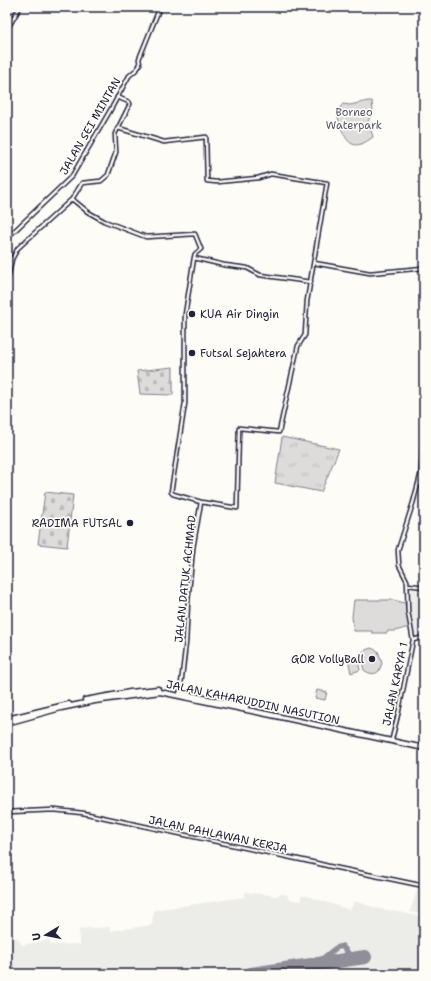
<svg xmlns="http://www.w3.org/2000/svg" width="431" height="981" viewBox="0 0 431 981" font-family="'Shantell Sans',sans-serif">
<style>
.built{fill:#ecece9}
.grass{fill:url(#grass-tufts);stroke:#807f8b}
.cemetery{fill:url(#cemetery-stones);stroke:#807f8b}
.park{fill:#dddcdb;stroke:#807f8b}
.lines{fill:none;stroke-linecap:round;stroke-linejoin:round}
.taxiway{stroke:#908f99;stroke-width:5.5}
.runway{stroke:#908f99;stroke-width:14}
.tertiary-casing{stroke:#22223b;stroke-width:5.5}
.secondary-casing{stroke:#22223b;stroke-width:6}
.trunk-casing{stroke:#22223b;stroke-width:7}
.tertiary{stroke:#fdfcf7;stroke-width:2.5}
.secondary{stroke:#fdfcf7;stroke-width:3}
.trunk{stroke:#fdfcf7;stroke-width:4}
.poi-dot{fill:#22223b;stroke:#fdfcf7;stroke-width:1.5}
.labels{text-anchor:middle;stroke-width:3.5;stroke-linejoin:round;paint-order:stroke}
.park-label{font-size:11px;fill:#5a5a6b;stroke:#fdfcf7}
.street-label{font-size:11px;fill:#22223b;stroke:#fdfcf7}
.poi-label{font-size:11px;fill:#22223b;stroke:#fdfcf7;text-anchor:start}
</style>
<defs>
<pattern id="grass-tufts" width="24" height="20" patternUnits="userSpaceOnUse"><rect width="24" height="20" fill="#dddcdb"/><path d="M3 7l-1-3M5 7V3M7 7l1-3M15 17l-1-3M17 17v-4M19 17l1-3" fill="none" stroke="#bdbcbd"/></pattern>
<pattern id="cemetery-stones" width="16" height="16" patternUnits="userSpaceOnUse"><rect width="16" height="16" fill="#dddcdb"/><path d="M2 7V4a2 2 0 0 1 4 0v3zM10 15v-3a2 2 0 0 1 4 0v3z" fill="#bdbcbd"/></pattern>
</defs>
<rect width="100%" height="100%" fill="#fdfcf7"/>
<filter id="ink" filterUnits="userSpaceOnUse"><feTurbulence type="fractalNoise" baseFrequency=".025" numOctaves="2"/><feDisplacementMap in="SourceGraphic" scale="8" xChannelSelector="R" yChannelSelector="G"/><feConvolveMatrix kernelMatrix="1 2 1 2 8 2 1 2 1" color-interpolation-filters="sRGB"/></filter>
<g filter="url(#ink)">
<path class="built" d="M408,589L424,591V635L414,639L408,612Z
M418,887L424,889V898L420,914L410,912Z
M245,892L278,896L279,894H283L288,895V899L301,901V896H307L350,910L354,901L376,908L424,917V974H7V941L17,937L22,945L50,940L51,945L80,944L79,929L110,927V931L152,925L154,910L245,897Z"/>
<path class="grass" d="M282,437L339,449L321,492L275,483Z"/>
<path class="cemetery" d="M173,367V395L140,394L137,371Z
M45,492L73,495L67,547L38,544Z"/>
<path class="park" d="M368,101H372L373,112L368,121L373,137C358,148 350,149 342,130C340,126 337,117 338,112C339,109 341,106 343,104L350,105Z
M354,600H393L405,603L409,627L395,631H388L387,633H372V631H354L352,617Z
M371,648L378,651L382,663L379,671C375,675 369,674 364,670L361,658L363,651Z
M357,657L360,670L351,673L348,659Z
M317,690L327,692L325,700L315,698Z"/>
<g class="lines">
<path class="taxiway" d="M316,964L336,948L342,946L348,953L347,960L344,964L334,962"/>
<path class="runway" d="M251,974L365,957"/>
<defs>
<path id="tertiary" d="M72,199L88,212L104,221L146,237L195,234L201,249L195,254L194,258L185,315V403L171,492L173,494L201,502L237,508L239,428L279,432L298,346L305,335L307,301L327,183L271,174L258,178L217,182L207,181L206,137L164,142L118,128
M7,238L72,176L111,109L129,76L137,69L140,65L139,59L160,7
M7,257L12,259
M194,258L224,265L247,268L260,275L311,282
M314,263L370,273L424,268
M7,283L12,259L18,248L72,199L82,183L101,181L108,175L116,152L115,134L130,104L129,102L117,97
M418,484H424
M408,585L424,587
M413,640L424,637
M180,693L186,642L188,601L193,548L201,502
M392,739L399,710L413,640L408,612L407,581L399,565L398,550L413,503L421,473L424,422
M7,812L54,810L83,813L316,863L328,866L424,886"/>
<path id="secondary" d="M7,29L20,7"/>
<path id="trunk" d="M180,693L246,707
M85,700L130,692L158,689
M7,719L69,704
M7,723L61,708L95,701L160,692L276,716L424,748"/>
</defs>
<use href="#tertiary" class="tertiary-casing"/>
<use href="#secondary" class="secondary-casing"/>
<use href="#trunk" class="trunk-casing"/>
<use href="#tertiary" class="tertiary"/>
<use href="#secondary" class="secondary"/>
<use href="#trunk" class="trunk"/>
</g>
</g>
<g class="poi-dot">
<circle cx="192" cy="314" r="4"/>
<circle cx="192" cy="353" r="4"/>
<circle cx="130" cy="523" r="4"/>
<circle cx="372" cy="659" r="4"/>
</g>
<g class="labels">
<g class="park-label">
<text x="354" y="116">Borneo<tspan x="354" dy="13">Waterpark</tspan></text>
</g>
<g class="street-label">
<text transform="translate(90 126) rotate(-60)" y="4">JALAN SEI MINTAN</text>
<text transform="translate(185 579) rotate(-84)" y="4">JALAN DATUK ACHMAD</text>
<text transform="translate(395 684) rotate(-78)" y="4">JALAN KARYA 1</text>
<text transform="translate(253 702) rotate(12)" y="4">JALAN KAHARUDDIN NASUTION</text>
<text transform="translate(218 834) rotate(12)" y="4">JALAN PAHLAWAN KERJA</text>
</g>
<g class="poi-label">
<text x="200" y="318">KUA Air Dingin</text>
<text x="200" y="357">Futsal Sejahtera</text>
<text x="122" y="527" text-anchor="end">RADIMA FUTSAL</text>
<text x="364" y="663" text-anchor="end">GOR VollyBall</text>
</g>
</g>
<rect width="431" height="981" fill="none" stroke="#fdfcf7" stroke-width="24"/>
<rect x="12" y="12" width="407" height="957" fill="none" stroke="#22223b" stroke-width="1.5" filter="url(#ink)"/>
<g transform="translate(46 935) rotate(260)" stroke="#fdfcf7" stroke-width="3" paint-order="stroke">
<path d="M0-3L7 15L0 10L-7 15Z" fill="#22223b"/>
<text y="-6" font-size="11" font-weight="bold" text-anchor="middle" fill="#22223b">U</text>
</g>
</svg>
